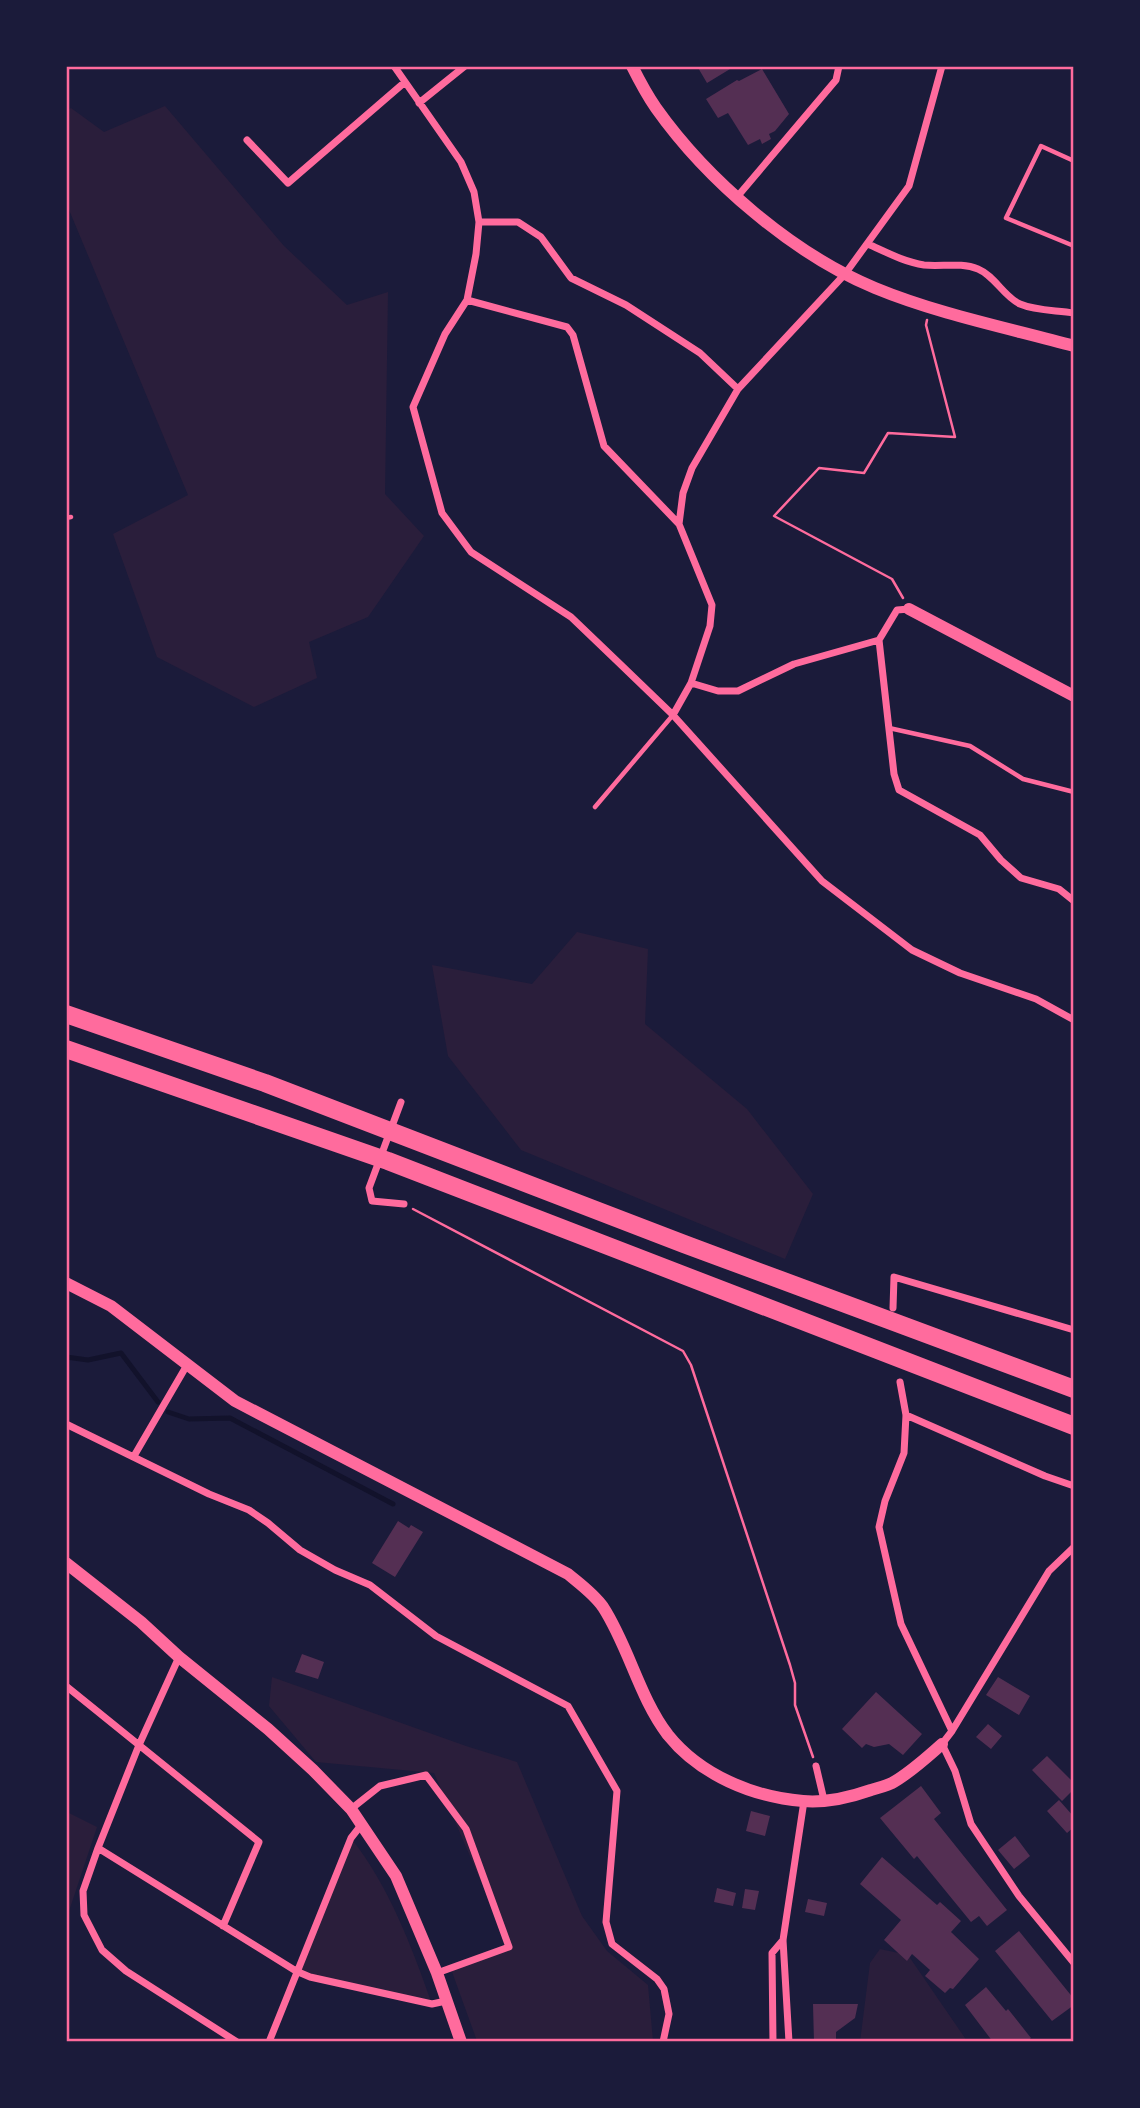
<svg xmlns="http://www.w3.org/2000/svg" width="1140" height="2108" viewBox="0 0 1140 2108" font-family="'Work Sans',sans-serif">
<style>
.green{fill:#2a1e3b}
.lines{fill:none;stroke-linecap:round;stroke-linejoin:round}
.stream{stroke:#12122b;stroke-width:5}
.building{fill:#542f53}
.path{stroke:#ff6b9d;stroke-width:2.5}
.service{stroke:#ff6b9d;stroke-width:4.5}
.minor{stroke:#ff6b9d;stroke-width:7}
.tertiary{stroke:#ff6b9d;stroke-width:12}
.motorway{stroke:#ff6b9d;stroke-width:18}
.neatline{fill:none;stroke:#ff6b9d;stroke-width:2.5}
</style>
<rect width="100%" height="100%" fill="#1b1b3a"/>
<path class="green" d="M165,106L284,246L347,305L388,292L385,494L424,536L368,617L309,642L317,678L254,707L157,657L113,534L188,495L67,205V110L71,108L104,132Z
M577,932L648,949L645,1024L747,1109L813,1194L785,1259L521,1150L448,1056L432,965L532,984Z
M272,1677L466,1746L517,1762L582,1916L607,1951L648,1985L653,2041H477L451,1969L509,1946L434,1773L316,1762L269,1706Z
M67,1812L97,1827L67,1917Z
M351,1838C390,1888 411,1945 432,2004L296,1971Z
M880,1949L908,1955L967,2041L860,2042L870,1963Z"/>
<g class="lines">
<path class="stream" d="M66,1357L88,1360L121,1353L158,1402
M168,1412L189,1419L230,1418L393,1504"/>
</g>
<path class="building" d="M697,66H735L707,83Z
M762,69L789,114L775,131L769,134L771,139L762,144L760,139L748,145L728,113L718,118L706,99L737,80L739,81Z
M398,1521L409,1528L411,1525L423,1532L395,1577L372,1563Z
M302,1654L324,1662L318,1679L295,1672Z
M998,1677L1030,1696L1019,1715L986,1695Z
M876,1692L922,1734L903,1755L889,1744L874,1747L866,1744L862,1748L842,1729Z
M988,1724L1002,1736L991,1749L976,1737Z
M1047,1756L1074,1783V1789L1062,1801L1032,1770Z
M921,1786L941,1813L934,1819L1007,1910L987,1926L979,1916L971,1922L917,1856L914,1859L880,1818Z
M1059,1800L1074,1817V1827L1067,1833L1047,1811Z
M751,1811L770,1816L765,1836L746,1831Z
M1015,1836L1030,1856L1014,1869L998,1850Z
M882,1857L937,1905L940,1902L961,1921L951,1932L979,1959L953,1989L950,1988L945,1993L925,1976L930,1970L912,1954L907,1961L884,1940L901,1920L860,1884Z
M717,1888L736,1893L733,1906L714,1902Z
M745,1889L759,1891L755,1910L742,1908Z
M808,1899L827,1903L824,1916L805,1912Z
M1019,1931L1074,1999V2005L1052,2021L995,1951Z
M986,1987L1006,2011L1008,2009L1031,2038L1026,2042H993L965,2005Z
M813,2004H858L855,2018L836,2032V2042H814Z"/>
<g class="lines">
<path class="path" d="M903,598L892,579L774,516L819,468L864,473L888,433L955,437L926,325L927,320
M413,1209L683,1351L691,1365L790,1665L795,1683V1705L813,1757"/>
<path class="service" d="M1074,161L1041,146L1006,218L1074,246
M66,518L71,517
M889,728L970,746L1023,779L1074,792
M595,807L673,715"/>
<path class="minor" d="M394,66L461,162L474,192L479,222L476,254L467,300L445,334L413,407L442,513L471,552L571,617L618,662L673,715L822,881L912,950L960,973L1036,999L1074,1020
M419,103L465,66
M247,140L288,183L405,82
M737,197L836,80L839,66
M479,222H518L541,237L571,278L626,305L700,353L738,389
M868,244C886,252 904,262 924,265C941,267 961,262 978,269C995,276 1004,297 1020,304C1036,311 1056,310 1074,313
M467,300L567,327L573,335L604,446L679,524
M909,609L897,610L879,640L894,774L899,790L980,835L1001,860L1021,878L1059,889L1074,901
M691,683L718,691H738L794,664L879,640
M673,715L691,683L710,626L712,605L679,524L683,493L692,468L738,389L845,274L909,186L942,66
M401,1102L369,1188L372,1201L404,1204
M893,1308L894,1277L1074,1330
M900,1382L906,1415L904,1453L885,1501L879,1527L901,1624L952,1731
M906,1415L1045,1476L1074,1486
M66,1424L209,1494L249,1510L268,1523L300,1550L335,1570L370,1585L436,1636L568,1706L617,1791L606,1922L612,1944L657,1979L664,1989L669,2014L663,2042
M134,1456L187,1365
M1074,1547L1049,1571L952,1731L942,1744L955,1771L971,1824L1019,1896L1074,1963
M179,1657L139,1745L98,1848L83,1891L84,1915L102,1950L126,1971L237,2042
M66,1686L259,1842L223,1926
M816,1766L824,1800
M351,1809L380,1786L426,1775L466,1829L509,1947L437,1973
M98,1848L296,1971L310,1977L432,2004L446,2001
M269,2042L351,1838L362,1824
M773,2042L772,1953L783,1940
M789,2042L783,1940L804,1801"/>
<path class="tertiary" d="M632,66C639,80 647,95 656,108C707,180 793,254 875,288C938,314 1008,328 1074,346
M909,609L1074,696
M66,1283L111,1306L235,1401L568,1574C580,1584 594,1594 603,1607C629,1647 639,1697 668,1735C700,1775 753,1797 803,1801C826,1803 851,1797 871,1790C878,1788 885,1786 892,1783C910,1773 926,1758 942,1744
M66,1563L141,1622L179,1657L268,1729L313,1770L351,1809L396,1876L437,1973L461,2042"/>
<path class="motorway" d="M66,1014L265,1083L684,1244L1074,1389
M66,1049L388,1161L1074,1426"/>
</g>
<rect width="1140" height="2108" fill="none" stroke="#1b1b3a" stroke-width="136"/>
<rect x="68" y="68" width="1004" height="1972" class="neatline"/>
</svg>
